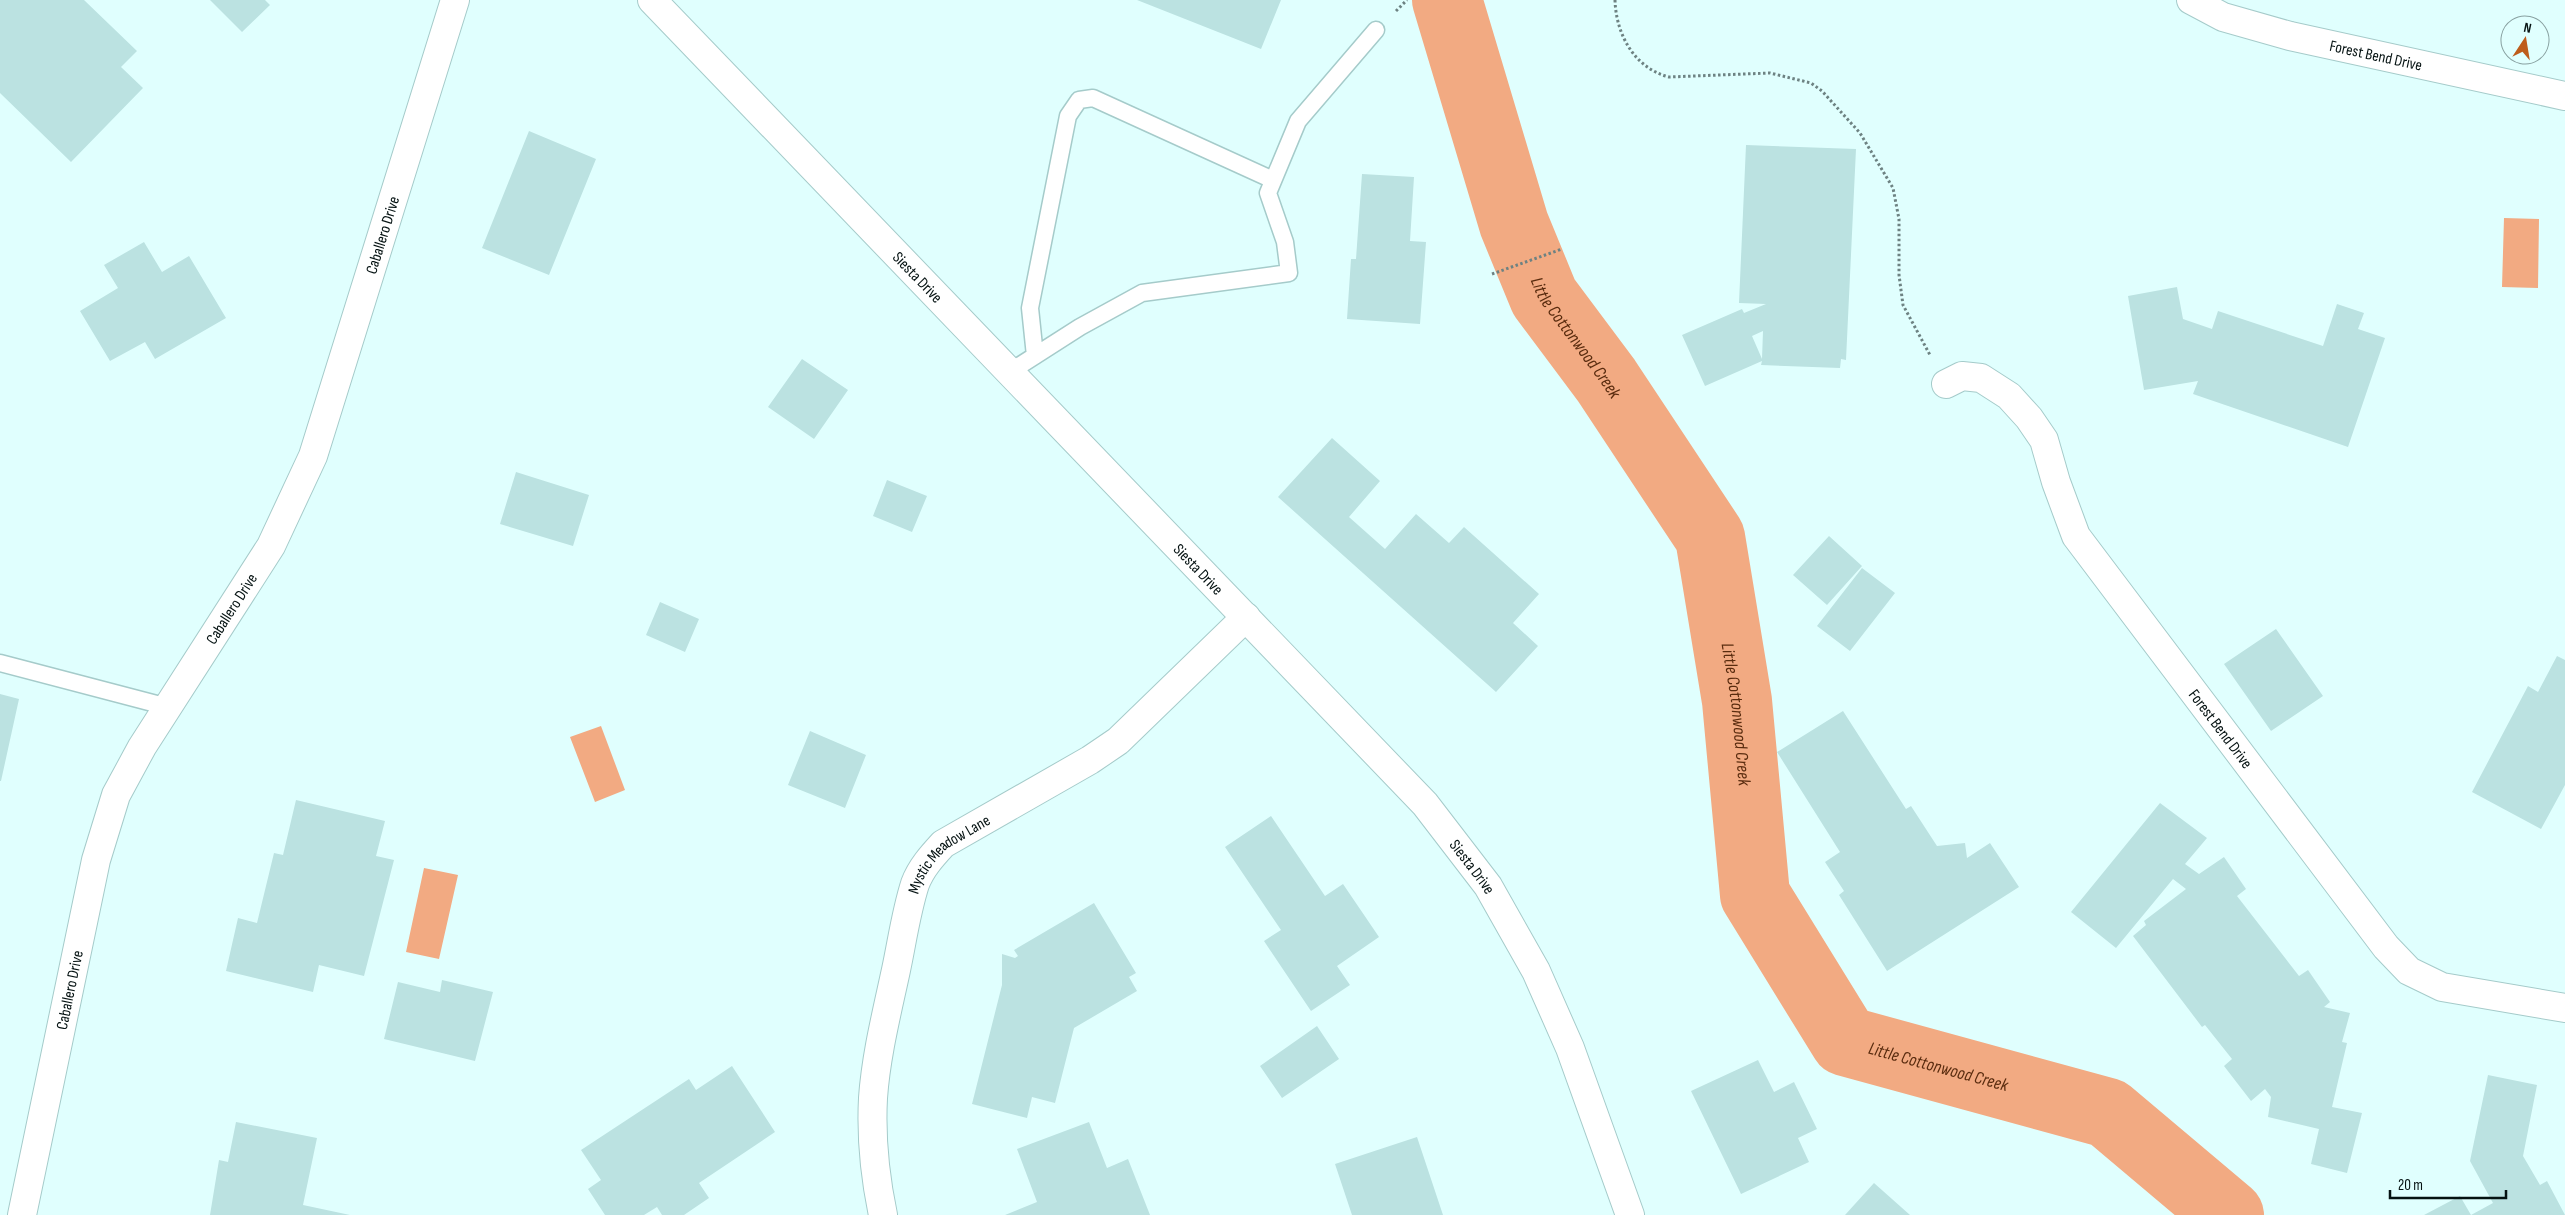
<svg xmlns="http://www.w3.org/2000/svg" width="2565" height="1215" viewBox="0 0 2565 1215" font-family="'Sofia Sans Condensed',sans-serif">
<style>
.water{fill:#f2aa82}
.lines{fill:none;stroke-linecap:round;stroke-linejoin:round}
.river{stroke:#f2aa82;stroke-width:70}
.building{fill:#bbe2e1;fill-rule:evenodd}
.lane-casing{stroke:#a5cbca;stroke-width:19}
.street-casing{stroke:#a5cbca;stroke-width:30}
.path{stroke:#6d8282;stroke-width:3;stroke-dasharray:2.5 2.5;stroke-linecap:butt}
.lane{stroke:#fff;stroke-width:16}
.street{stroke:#fff;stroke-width:28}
.labels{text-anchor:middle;stroke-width:4.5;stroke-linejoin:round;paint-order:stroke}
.street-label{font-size:16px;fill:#051212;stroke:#e0fffe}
.water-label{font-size:18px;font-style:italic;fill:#5a2c0f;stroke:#e0fffe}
</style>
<rect width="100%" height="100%" fill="#e0fffe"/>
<path class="water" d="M2504,218L2539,219L2538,288L2502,287Z
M601,726L625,790L595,802L570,737Z
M424,868L458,875L439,959L406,952Z"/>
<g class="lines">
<path class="river" id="s1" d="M1447,0L1514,224L1544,297L1606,380L1710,537L1737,701L1755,895L1845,1041L2108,1113L2229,1215"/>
</g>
<path class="building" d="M0,0H84L137,51L121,67L143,88L71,162L0,93Z
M210,0H265L270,5L242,32Z
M1137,0H1281L1261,49Z
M529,131L596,159L549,275L482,248Z
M1746,145L1856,149L1846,360L1841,359L1840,368L1761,365L1762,361L1705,386L1682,335L1742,309L1744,313L1766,304L1739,303ZM1763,331L1762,359L1752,336Z
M1362,174L1414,177L1410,241L1426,242L1420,324L1347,319L1351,259H1356Z
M144,242L162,272L189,256L226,318L155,359L145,342L110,361L80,311L118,288L104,265Z
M2177,287L2183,319L2212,329L2218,311L2323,346L2337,304L2364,313L2358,329L2385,338L2348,447L2193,394L2198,381L2144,390L2128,296Z
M802,359L848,390L814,439L768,407Z
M1332,438L1380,481L1349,517L1385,549L1416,514L1449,543L1464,527L1539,594L1513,623L1538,646L1496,692L1278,497Z
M516,472L589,495L573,546L500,524Z
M887,480L927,496L912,532L873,516Z
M1829,536L1862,566L1827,605L1793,575Z
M1862,568L1895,593L1850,651L1817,626Z
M660,602L699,619L685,652L646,635Z
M2276,629L2323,696L2271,731L2224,664Z
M2557,656L2565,660V785L2541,829L2472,792L2528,686L2538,692Z
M0,694L19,699L1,781H0Z
M1843,711L1906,809L1911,806L1937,846L1965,843L1967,858L1990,843L2019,887L1887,971L1839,895L1844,891L1825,862L1840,852L1777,752Z
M810,731L866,755L845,808L788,785Z
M296,800L385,821L376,856L394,860L364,976L319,965L313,992L226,971L238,918L257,923L274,853L283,855Z
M2160,803L2207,838L2185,864L2199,874L2224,857L2246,889L2237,896L2299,976L2308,970L2330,1002L2324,1007L2350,1013L2342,1042L2347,1043L2332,1107L2362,1113L2347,1173L2311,1164L2319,1129L2268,1117L2271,1097L2265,1089L2251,1101L2224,1066L2232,1059L2205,1025L2202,1027L2133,936L2146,925L2144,921L2186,889L2173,879L2116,948L2071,912Z
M1271,816L1325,896L1343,884L1379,937L1337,966L1350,985L1311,1011L1264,941L1281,930L1225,847Z
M1094,903L1136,973L1129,977L1137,991L1074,1028L1055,1103L1032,1097L1027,1118L972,1104L1002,985V954L1015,958L1018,956L1014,950Z
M442,980L493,992L475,1061L384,1039L398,982L440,992Z
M1317,1026L1339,1059L1282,1098L1260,1066Z
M1758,1060L1774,1092L1794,1082L1817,1129L1798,1138L1809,1162L1741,1194L1691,1091Z
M732,1066L775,1132L699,1183L709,1198L684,1215H662L657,1207L644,1215H605L588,1189L601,1180L581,1150L689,1079L696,1090Z
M2488,1075L2537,1085L2523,1156L2540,1185L2547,1181L2565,1215H2424L2460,1196L2471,1215L2493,1203L2470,1161Z
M236,1122L317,1138L303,1205L350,1215H210L219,1160L228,1162Z
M1089,1122L1107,1168L1128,1159L1150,1215H1005L1037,1202L1017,1149Z
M1417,1137L1443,1215H1352L1335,1164Z
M1874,1183L1910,1215H1845Z"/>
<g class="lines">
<defs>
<path id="lane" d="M1035,356L1030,308L1068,116L1079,100L1093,98L1273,180
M1008,373L1080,327L1142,293L1289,273L1285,242L1268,193L1298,121L1376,30
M0,663L168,707"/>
<g id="street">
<path id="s2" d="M652,0L1425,804L1488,886L1536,971L1570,1048L1630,1215"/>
<path id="s3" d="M2191,0L2223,17L2290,36L2565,96"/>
<path id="s4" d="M1946,384L1962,376L1981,378L2009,396L2029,418L2044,440L2056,482L2076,536L2386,947L2409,971L2442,987L2565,1008"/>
<path id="s5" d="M22,1215L96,860L116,795L142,747L271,546L313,456L455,0"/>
<path id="s6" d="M883,1215C875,1177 871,1136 873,1098C876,1055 887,1012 896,970C902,942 906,912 915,884C921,868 932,856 943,844L1090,760L1118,741L1246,617"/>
</g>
</defs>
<use href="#lane" class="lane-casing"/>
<use href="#street" class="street-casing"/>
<path class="path" d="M1615,0C1616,34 1634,68 1669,77L1770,73L1811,83L1822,91L1860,133L1893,188L1899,219V275L1903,305L1930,355
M1396,11L1407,0
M1492,274L1562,249"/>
<use href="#lane" class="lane"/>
<use href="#street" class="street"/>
</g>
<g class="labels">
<g class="street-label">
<text dy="6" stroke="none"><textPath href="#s3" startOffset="194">Forest Bend Drive</textPath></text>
<text dy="6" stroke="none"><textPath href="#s5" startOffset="1055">Caballero Drive</textPath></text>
<text dy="6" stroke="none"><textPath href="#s2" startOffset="384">Siesta Drive</textPath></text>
<text dy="6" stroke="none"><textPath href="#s2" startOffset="789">Siesta Drive</textPath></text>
<text dy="6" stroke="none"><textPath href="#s5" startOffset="650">Caballero Drive</textPath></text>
<text dy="6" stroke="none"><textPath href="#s4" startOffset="469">Forest Bend Drive</textPath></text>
<text dy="6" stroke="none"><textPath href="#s6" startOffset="382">Mystic Meadow Lane</textPath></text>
<text dy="6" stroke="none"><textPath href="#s2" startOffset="1194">Siesta Drive</textPath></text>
<text dy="6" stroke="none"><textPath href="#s5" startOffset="230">Caballero Drive</textPath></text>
</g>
<g class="water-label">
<text dy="6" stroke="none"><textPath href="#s1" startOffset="364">Little Cottonwood Creek</textPath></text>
<text dy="6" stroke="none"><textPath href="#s1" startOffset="784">Little Cottonwood Creek</textPath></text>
<text dy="6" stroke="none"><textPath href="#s1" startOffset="1234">Little Cottonwood Creek</textPath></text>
</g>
</g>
<g transform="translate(2525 40) rotate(12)"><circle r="24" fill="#e0fffe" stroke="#88a0a0"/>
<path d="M0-4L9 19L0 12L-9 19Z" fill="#be5d1c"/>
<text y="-8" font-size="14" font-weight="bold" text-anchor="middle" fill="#051212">N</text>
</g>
<path d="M2390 1190v8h116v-8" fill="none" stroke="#051212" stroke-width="2.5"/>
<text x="2398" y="1190" font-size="15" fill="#051212" stroke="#e0fffe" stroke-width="4" paint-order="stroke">20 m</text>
</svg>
